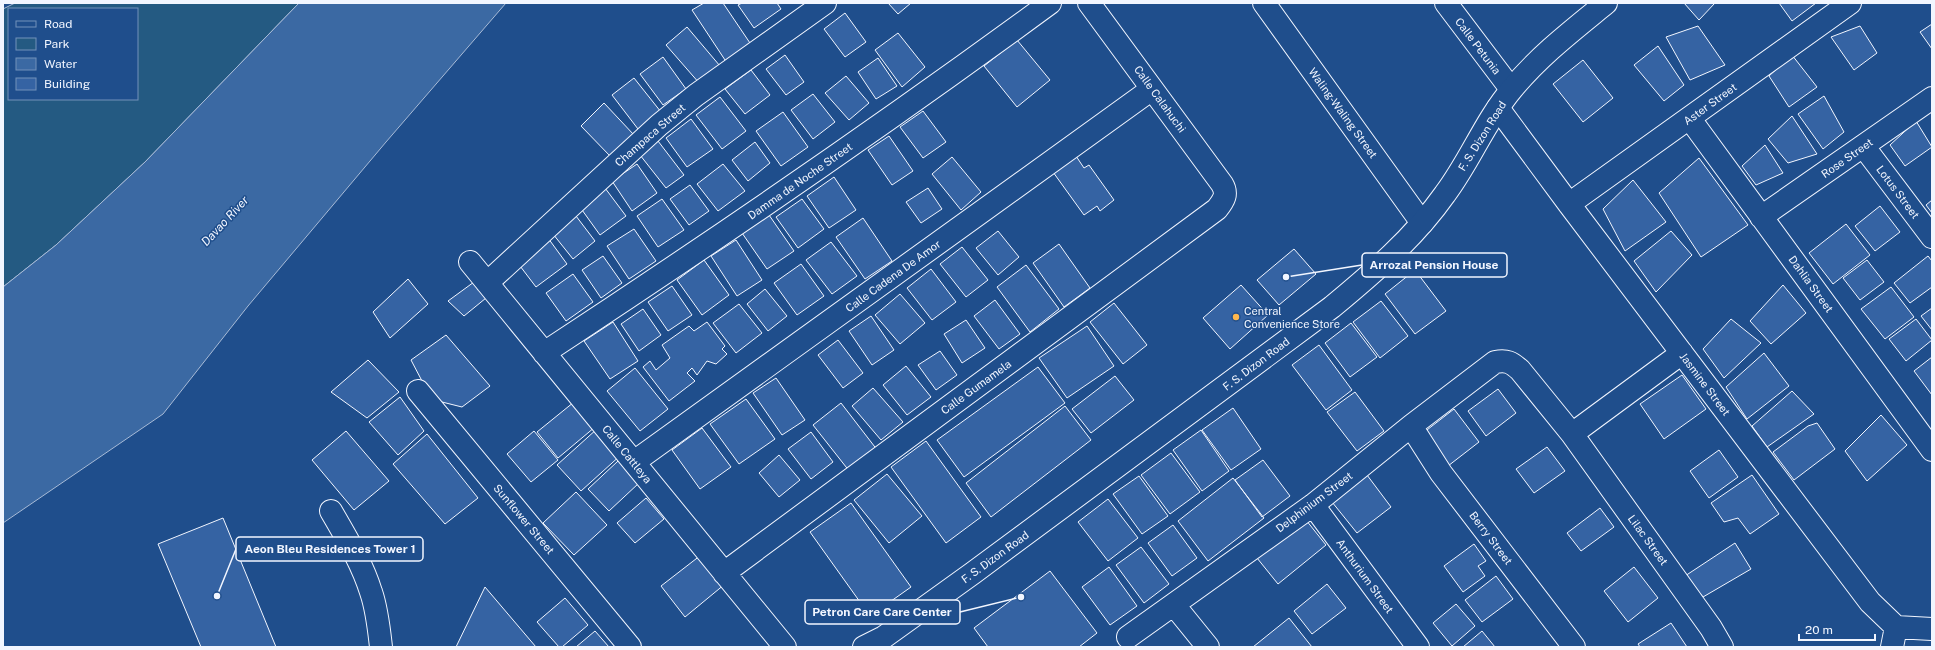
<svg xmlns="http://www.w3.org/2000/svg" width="1935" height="650" viewBox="0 0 1935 650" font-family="'Public Sans',sans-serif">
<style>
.green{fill:#245a82;stroke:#a8bbd7;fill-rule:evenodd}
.water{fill:#3b69a3;stroke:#a8bbd7}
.building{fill:#3563a3;stroke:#f2f6ff}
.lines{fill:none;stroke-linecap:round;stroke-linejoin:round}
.minor-casing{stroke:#f2f6ff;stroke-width:24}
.major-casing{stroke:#f2f6ff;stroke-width:24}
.minor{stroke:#1f4e8c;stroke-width:22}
.major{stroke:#1f4e8c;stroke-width:22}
.poi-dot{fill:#ffb74d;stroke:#1f4e8c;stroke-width:1.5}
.labels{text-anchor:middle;stroke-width:3;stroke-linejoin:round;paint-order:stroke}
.street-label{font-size:11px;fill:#f2f6ff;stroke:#1f4e8c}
.poi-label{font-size:11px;fill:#f2f6ff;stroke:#1f4e8c;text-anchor:start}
.water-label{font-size:12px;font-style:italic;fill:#f2f6ff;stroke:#1f4e8c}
.leader{fill:none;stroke:#f2f6ff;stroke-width:1.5}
.callout-dot{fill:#f2f6ff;stroke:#1f4e8c;stroke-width:1.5}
.callout{fill:#1f4e8c;stroke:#f2f6ff;stroke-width:1.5}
.callout-label{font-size:12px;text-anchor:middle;font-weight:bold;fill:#f2f6ff}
</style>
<rect width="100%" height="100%" fill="#1f4e8c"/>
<path class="green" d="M15,3H299L145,162L56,245L3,287V9ZM9,9H137V99H9Z"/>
<path class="water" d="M299,3H506L386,142L248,306L163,414L3,523V287L56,245L145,162Z"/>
<path class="building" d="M704,3H723L752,46L727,63L692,10Z
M742,3H777L781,9L754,28L738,5Z
M888,3H911L898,14Z
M1684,3H1715L1699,20Z
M1779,3H1816L1792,21Z
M845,13L866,42L845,57L824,29Z
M1932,24V49L1920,32Z
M1698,26L1725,65L1690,80L1666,37Z
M1860,26L1877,53L1854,70L1831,37Z
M687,27L720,66L700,84L666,45Z
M898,33L925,67L902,87L875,50Z
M1017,40L1050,80L1017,107L984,66Z
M1658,46L1684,85L1664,101L1634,65Z
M785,55L804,82L786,95L766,69Z
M1792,55L1817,87L1789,107L1769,76Z
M663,57L686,89L663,105L640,74Z
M878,58L897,86L876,99L858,72Z
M1583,60L1613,98L1583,122L1553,84Z
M751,70L770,95L745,114L725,89Z
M846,76L869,103L849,120L825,93Z
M634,78L661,112L638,129L612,95Z
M813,94L835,122L813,139L791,110Z
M1824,96L1844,132L1823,149L1798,114Z
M720,97L746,131L722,149L696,115Z
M604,103L634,135L611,157L581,126Z
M923,111L946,142L923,158L900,127Z
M783,112L808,147L781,166L756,131Z
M1792,116L1817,154L1788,163L1768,139Z
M691,119L713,149L687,167L666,138Z
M1916,121L1932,147L1905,166L1890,145Z
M889,136L913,171L892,185L868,150Z
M658,141L684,175L666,188L640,155Z
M755,142L770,163L748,181L732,160Z
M1765,145L1783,173L1756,185L1742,166Z
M1076,156L1084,168L1089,165L1114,200L1100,211L1097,206L1084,215L1053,172Z
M952,157L981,192L961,210L932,174Z
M1699,158L1748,225L1701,257L1659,193Z
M637,164L657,193L632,211L612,181Z
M723,164L745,191L718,211L697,184Z
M834,177L856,210L829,228L807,196Z
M1633,180L1666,222L1625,251L1603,209Z
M602,184L626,216L600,235L577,203Z
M690,185L709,211L689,225L670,199Z
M928,188L942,209L921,223L906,202Z
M662,199L684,230L658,247L637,216Z
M802,199L824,229L798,248L776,217Z
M1932,200V213L1926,205Z
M1880,206L1900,232L1875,251L1855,226Z
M769,215L794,251L767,269L742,233Z
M576,216L595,241L573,259L553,234Z
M863,218L892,261L865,279L836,237Z
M1846,224L1870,255L1833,284L1809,253Z
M634,229L656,261L629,279L607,246Z
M998,231L1019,257L998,275L976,248Z
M1671,231L1692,255L1656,292L1634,261Z
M548,238L567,264L536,287L517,262Z
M736,240L762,280L737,296L711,256Z
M831,242L857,276L832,294L806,260Z
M1059,244L1090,288L1064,307L1033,263Z
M962,247L988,280L966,297L940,264Z
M1294,249L1316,274L1279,305L1257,280Z
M603,256L622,283L601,298L582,270Z
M1928,256L1932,261V287L1910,303L1894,283Z
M704,260L729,295L702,315L677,280Z
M1867,260L1884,282L1860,300L1843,278Z
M801,264L824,296L797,315L774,283Z
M1026,265L1059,309L1030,332L997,287Z
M931,269L956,302L932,320L907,288Z
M1415,270L1446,311L1415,334L1385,294Z
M573,274L593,302L566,321L546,293Z
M408,279L428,304L390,338L373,312Z
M474,282L486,298L464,316L448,301Z
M1241,285L1268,315L1230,349L1203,318Z
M1783,285L1806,313L1771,344L1750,321Z
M672,286L692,315L668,331L648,302Z
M1891,287L1914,317L1885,339L1861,309Z
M765,289L787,316L768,331L747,304Z
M900,294L925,323L900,344L875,315Z
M995,300L1020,334L999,349L974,316Z
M1381,301L1408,336L1380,358L1353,322Z
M1114,303L1147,345L1123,364L1090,322Z
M739,304L762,333L736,353L713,323Z
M1932,308V330L1921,316Z
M643,309L661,335L639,351L621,324Z
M871,316L894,350L872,365L849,331Z
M1731,319L1761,343L1724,378L1703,349Z
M1916,319L1932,340L1906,361L1889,339Z
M966,320L985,348L962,363L944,334Z
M613,322L638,361L610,379L584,341Z
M707,322L725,346L722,349L727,354L716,364L707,361L697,375L692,368L687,373L695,381L669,401L643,367L650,361L656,370L670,358L662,345L689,326L694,331Z
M1351,323L1377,357L1350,377L1325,343Z
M1087,326L1114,366L1067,398L1039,358Z
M446,335L490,386L462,407L438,401L422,381L411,360Z
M838,340L863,373L843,388L818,355Z
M1319,345L1352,390L1326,410L1292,365Z
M940,351L957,375L936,390L918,365Z
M1764,353L1789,386L1747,419L1726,387Z
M1932,357V395L1914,371Z
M368,360L399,392L367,418L331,392Z
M906,366L931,397L907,415L883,385Z
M1038,367L1065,403L964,477L937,440Z
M635,368L668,409L640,431L607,391Z
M1682,375L1706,409L1664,439L1640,404Z
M1115,376L1134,400L1091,433L1072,409Z
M776,378L805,420L782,435L753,393Z
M873,388L903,422L881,440L852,406Z
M1498,389L1516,413L1486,436L1468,411Z
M1792,391L1814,414L1767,447L1752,426Z
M1355,392L1384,431L1357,451L1327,412Z
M400,397L424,431L398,455L369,422Z
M746,399L775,439L739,464L710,424Z
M574,402L595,427L558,458L537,432Z
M841,403L878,451L850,472L813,425Z
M1065,406L1091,440L991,517L966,483Z
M1233,408L1261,449L1231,470L1202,430Z
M1454,409L1479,442L1448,466L1423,433Z
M1881,415L1907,445L1867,481L1845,451Z
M1817,423L1835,449L1794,480L1773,452L1808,426Z
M598,428L622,454L581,491L557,465Z
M702,428L731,467L700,489L672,450Z
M1201,430L1229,471L1202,491L1173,450Z
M346,431L389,481L354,510L312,460Z
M534,431L558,460L531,482L507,454Z
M811,432L833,462L811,479L788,449Z
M427,434L478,498L445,524L393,464Z
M926,441L981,517L946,543L891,467Z
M1547,447L1565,471L1534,493L1516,469Z
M1719,450L1738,477L1709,498L1690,471Z
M1171,453L1200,492L1170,514L1141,475Z
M779,455L800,480L779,497L759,473Z
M1263,460L1290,496L1262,517L1235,480Z
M618,461L639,483L609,511L588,489Z
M887,474L922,516L889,543L854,500Z
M1367,475L1391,507L1357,533L1332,502Z
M1752,475L1779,514L1750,534L1738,518L1724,522L1711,503Z
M1139,476L1168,516L1142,534L1113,494Z
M1233,478L1264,518L1208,561L1178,521Z
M576,492L607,525L574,555L543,523Z
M646,498L664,519L635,543L617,523Z
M1108,499L1138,538L1108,561L1078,522Z
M851,503L911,587L870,616L810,532Z
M1600,508L1614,527L1581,551L1567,533Z
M223,518L276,647H201L158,544Z
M1306,520L1326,545L1278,584L1257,558Z
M1173,525L1197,558L1172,576L1148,543Z
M1735,543L1751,569L1703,597L1685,576Z
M1474,544L1486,561L1478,566L1485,576L1463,592L1444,566Z
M1141,547L1169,584L1144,603L1116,565Z
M701,555L725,584L685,617L661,586Z
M1109,567L1137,606L1110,625L1082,587Z
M1634,567L1658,598L1628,622L1604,591Z
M1050,571L1097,633L1079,647H988L974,628Z
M1496,576L1513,599L1482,622L1465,600Z
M1327,584L1346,608L1312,634L1294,611Z
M485,587L536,647H456Z
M565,598L588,625L562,647H559L537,622Z
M1456,604L1475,626L1452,646L1433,623Z
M1289,618L1312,647H1253Z
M1671,623L1687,647H1640L1638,644Z
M595,631L609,647H576Z
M1482,631L1495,647H1463Z"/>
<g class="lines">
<defs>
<path id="minor" d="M1264,3L1422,223
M1446,3L1511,89
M1498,108L1569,204L1870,602L1896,627L1932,629
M1690,119L1932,450
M1864,147L1932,237
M1569,204L1850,3
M1761,217L1932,98
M470,262L785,647
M487,283L659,125L696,95L825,3
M544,353C716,240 885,124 1050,3
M418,391L630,647
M1411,426L1441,473L1574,647
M1572,434L1682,353
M634,462L1152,89
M1313,505L1418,647
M331,511C346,537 362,563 371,592C377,609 379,629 381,647
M724,573L1217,209C1224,200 1228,194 1222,184L1089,3
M1174,605L1208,647
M1128,637L1313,505L1411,426L1495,362C1507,360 1511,362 1520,370L1572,434L1711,628L1722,647
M1892,647L1896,627"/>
<path id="major" d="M864,647L884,637L973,573L1332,307C1373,273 1414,238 1445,194C1470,161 1485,121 1512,89C1539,56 1573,30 1606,3"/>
</defs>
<use href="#minor" class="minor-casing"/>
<use href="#major" class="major-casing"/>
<use href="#minor" class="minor"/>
<use href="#major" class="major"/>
</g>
<circle class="poi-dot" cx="1236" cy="317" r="4"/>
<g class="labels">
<g class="street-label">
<text transform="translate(1478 46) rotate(53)" y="4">Calle Petunia</text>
<text transform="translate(1160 99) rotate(54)" y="4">Calle Calahuchi</text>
<text transform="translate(1710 104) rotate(-36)" y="4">Aster Street</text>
<text transform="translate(1343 113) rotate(54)" y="4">Waling-Waling Street</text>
<text transform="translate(650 135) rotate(-41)" y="4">Champaca Street</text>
<text transform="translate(1482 136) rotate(-58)" y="4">F. S. Dizon Road</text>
<text transform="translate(1847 158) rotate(-35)" y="4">Rose Street</text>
<text transform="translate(800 181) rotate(-35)" y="4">Damma de Noche Street</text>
<text transform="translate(1898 192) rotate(53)" y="4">Lotus Street</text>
<text transform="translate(893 276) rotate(-36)" y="4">Calle Cadena De Amor</text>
<text transform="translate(1811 284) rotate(54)" y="4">Dahlia Street</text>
<text transform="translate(1256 364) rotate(-37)" y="4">F. S. Dizon Road</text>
<text transform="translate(1705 384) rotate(53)" y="4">Jasmine Street</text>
<text transform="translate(976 387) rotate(-36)" y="4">Calle Gumamela</text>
<text transform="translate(627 454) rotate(51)" y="4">Calle Cattleya</text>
<text transform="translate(1314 502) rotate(-37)" y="4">Delphinium Street</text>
<text transform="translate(524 519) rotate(50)" y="4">Sunflower Street</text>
<text transform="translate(1491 538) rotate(53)" y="4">Berry Street</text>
<text transform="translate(1648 540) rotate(54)" y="4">Lilac Street</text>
<text transform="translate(995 557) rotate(-36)" y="4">F. S. Dizon Road</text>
<text transform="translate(1365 576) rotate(54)" y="4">Anthurium Street</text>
</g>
<g class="poi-label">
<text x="1244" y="315">Central<tspan x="1244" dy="13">Convenience Store</tspan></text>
</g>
<g class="water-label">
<text transform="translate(225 221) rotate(-47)" y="4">Davao River</text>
</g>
</g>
<path class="leader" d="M1286 277L1362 265M217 596L236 549M1021 597L960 612"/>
<g class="callout-dot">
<circle cx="1286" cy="277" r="4"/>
<circle cx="217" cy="596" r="4"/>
<circle cx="1021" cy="597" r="4"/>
</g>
<g class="callout">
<rect x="1362" y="253" width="145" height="24" rx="4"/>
<rect x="236" y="537" width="187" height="24" rx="4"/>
<rect x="805" y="600" width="155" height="24" rx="4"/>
</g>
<g class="callout-label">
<text x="1434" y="269">Arrozal Pension House</text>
<text x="330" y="553">Aeon Bleu Residences Tower 1</text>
<text x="882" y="616">Petron Care Care Center</text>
</g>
<rect width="1935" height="650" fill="none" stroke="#f2f6ff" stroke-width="8"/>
<rect x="8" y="8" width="130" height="92" fill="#1f4e8c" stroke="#7391ba"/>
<rect x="16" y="21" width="20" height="6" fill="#1f4e8c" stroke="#7391ba"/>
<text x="44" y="28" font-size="12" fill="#f2f6ff">Road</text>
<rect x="16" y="38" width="20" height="12" fill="#245a82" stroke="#7391ba"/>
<text x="44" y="48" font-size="12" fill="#f2f6ff">Park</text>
<rect x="16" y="58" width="20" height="12" fill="#3b69a3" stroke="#7391ba"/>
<text x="44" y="68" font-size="12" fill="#f2f6ff">Water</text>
<rect x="16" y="78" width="20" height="12" fill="#3563a3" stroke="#7391ba"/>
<text x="44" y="88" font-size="12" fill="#f2f6ff">Building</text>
<path d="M1799 634v6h76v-6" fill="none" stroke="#f2f6ff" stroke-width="2"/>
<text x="1805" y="634" font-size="12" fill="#f2f6ff" stroke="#1f4e8c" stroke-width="3" paint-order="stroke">20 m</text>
</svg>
